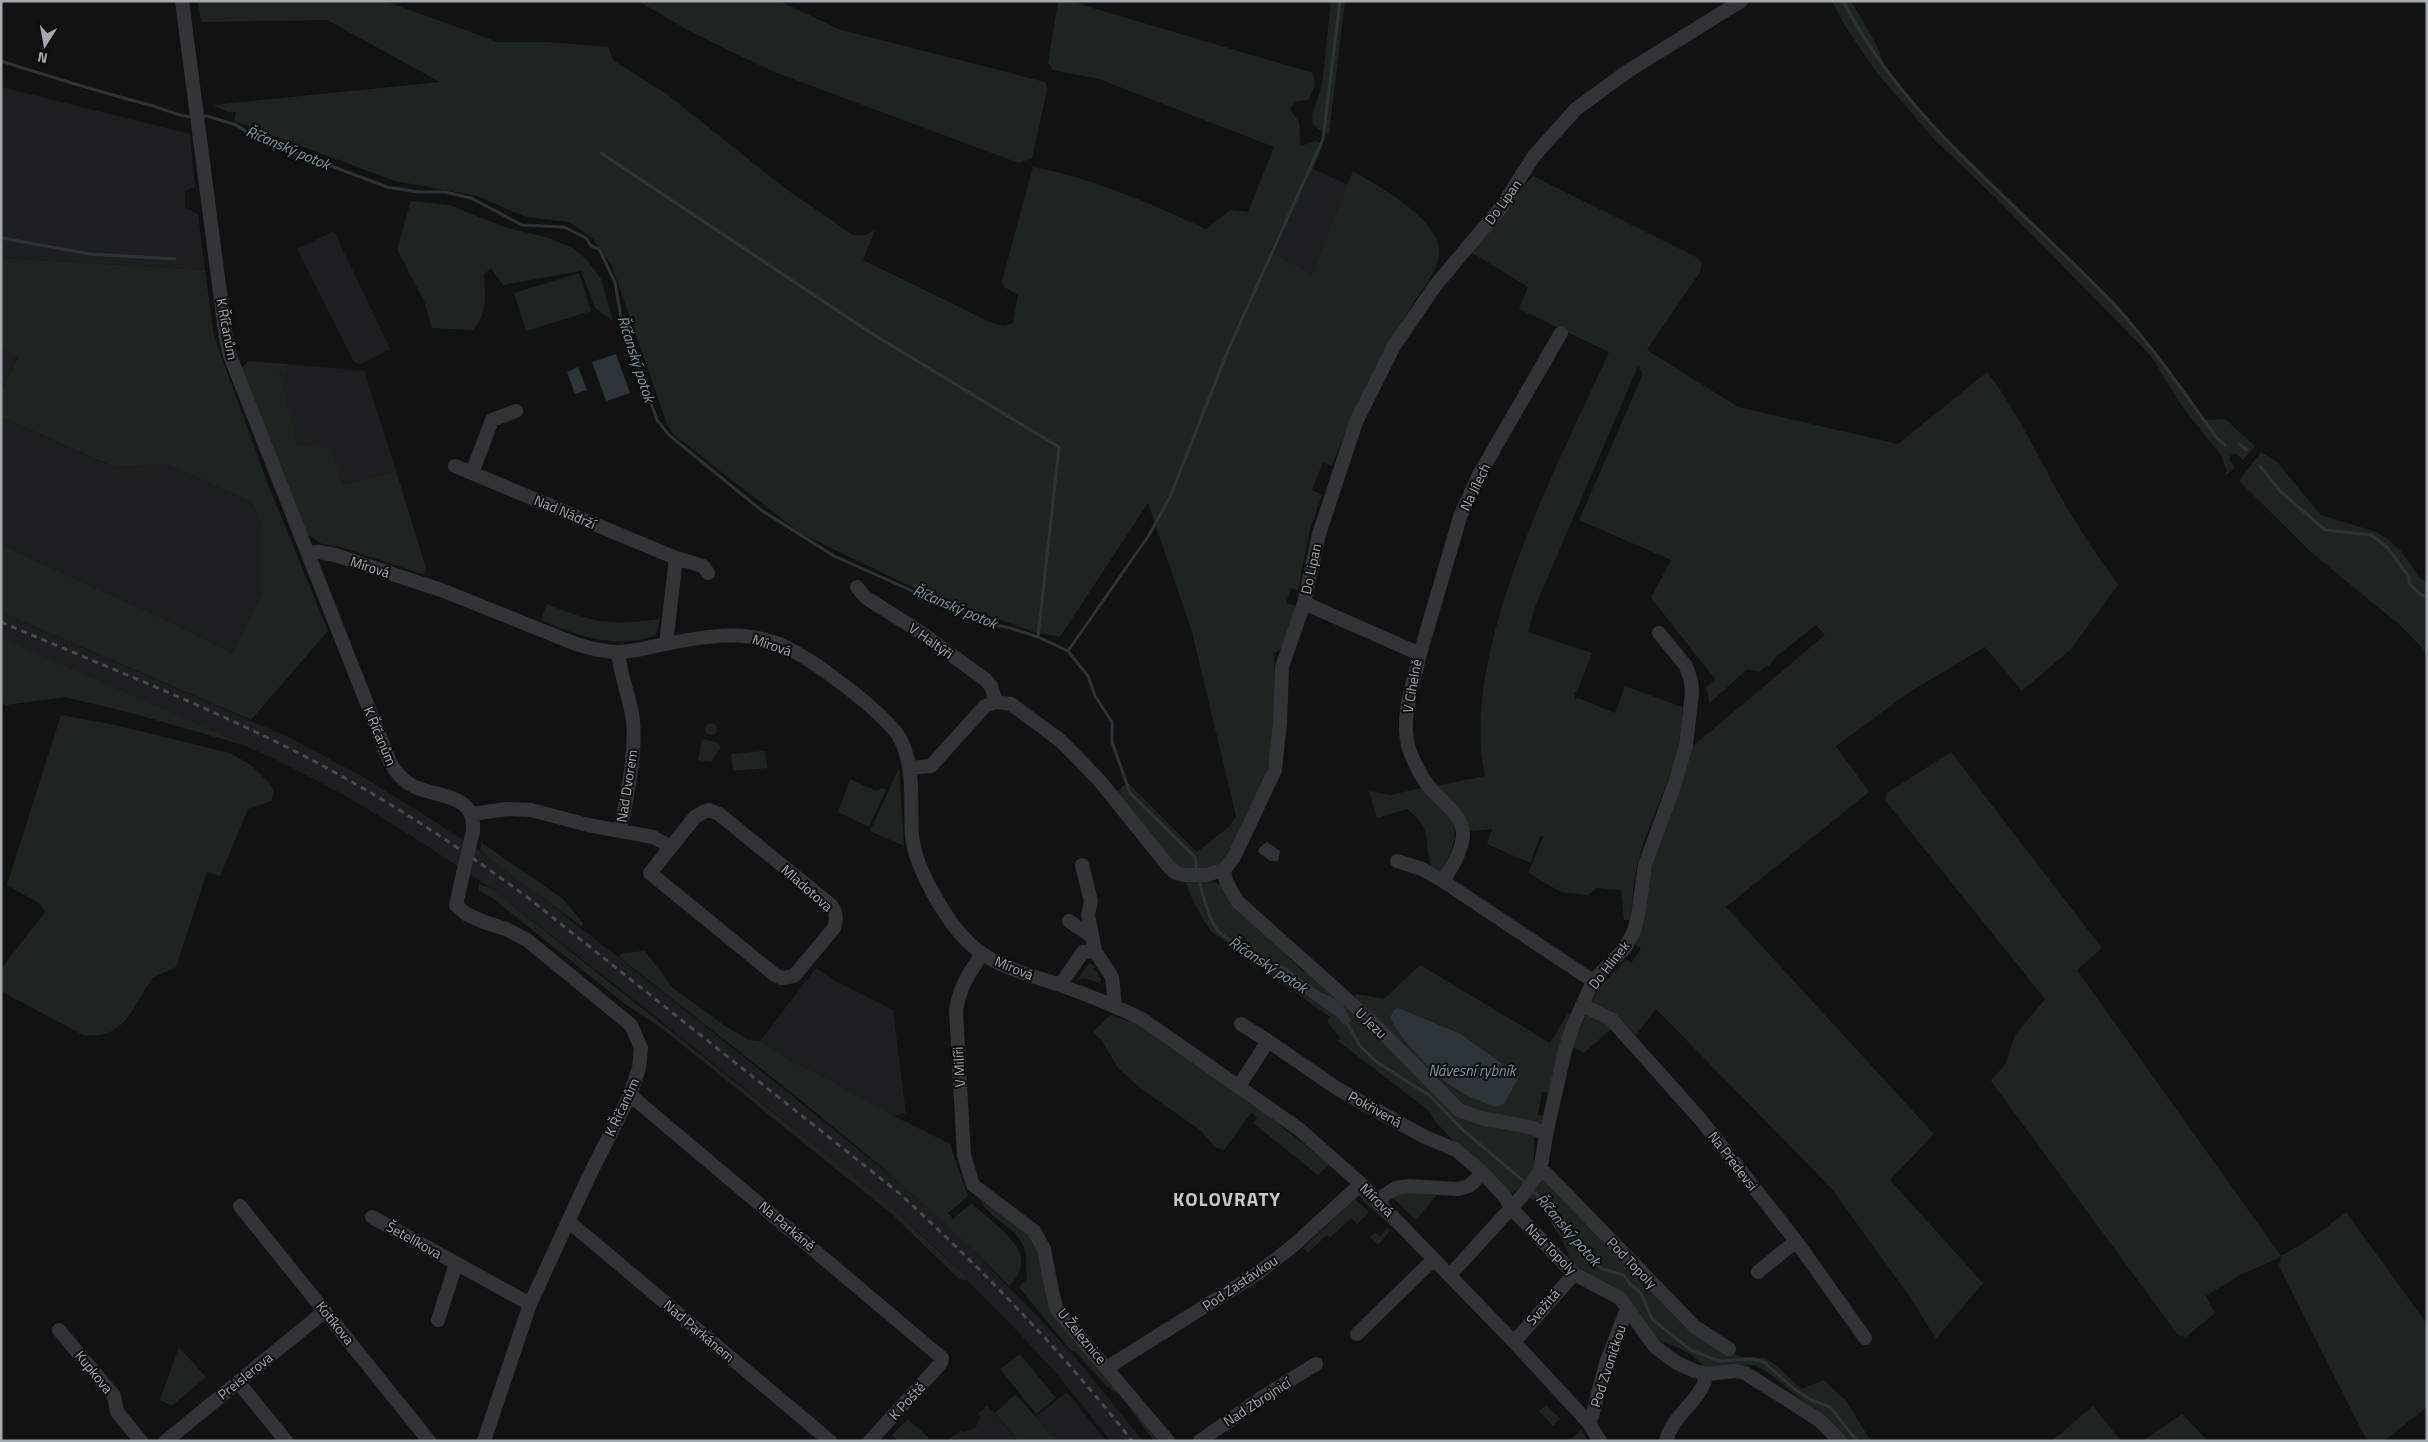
<svg xmlns="http://www.w3.org/2000/svg" width="2428" height="1442" viewBox="0 0 2428 1442" font-family="'Titillium Web',sans-serif">
<style>
.built{fill:#1d1e1f}
.green{fill:#1e251e;fill-rule:evenodd}
.water{fill:#2c353a}
.lines{fill:none;stroke-linecap:round;stroke-linejoin:round}
.stream{stroke:#2c353a;stroke-width:3}
.minor{stroke:#323437;stroke-width:14}
.rail{stroke:#4a4c50;stroke-width:3;stroke-dasharray:6 5;stroke-linecap:butt}
.minor-bridge{stroke:#323437;stroke-width:14}
.labels{text-anchor:middle;stroke-width:4;stroke-linejoin:round;paint-order:stroke}
.street-label{font-size:14px;fill:#a4aab2;stroke:#0c0c0d}
.water-label{font-size:15px;font-style:italic;fill:#7d9dab;stroke:#0c0c0d}
.district-label{font-size:19px;font-weight:bold;letter-spacing:1px;fill:#c4c9ce;stroke:#0c0c0d}
</style>
<rect width="100%" height="100%" fill="#111112"/>
<path class="built" d="M1,87L190,134L195,187L185,191V208L198,214L205,270L1,258Z
M1313,169L1348,185L1312,274L1269,251Z
M334,231L390,349L361,364L354,362L297,249Z
M1,348L18,355L1,393Z
M288,364L364,371L396,471L342,485L298,447L279,370H287Z
M1,417L113,467L167,464L252,502L263,529V591L232,653L175,624L1,545Z
M1,612L286,736L360,775L434,821L506,869L713,1032L906,1188L955,1232L1038,1317L1075,1357L1143,1441H1111L1056,1373L1020,1334L938,1250L890,1206L657,1018L492,889L421,842L348,797L275,759L1,639Z
M816,968L835,981L893,1010L906,1113L894,1116L817,1073L797,1064L760,1041Z
M1067,1392L1106,1441H1056L1035,1417Z
M987,1405L1019,1441L948,1440L961,1430L964,1432L975,1428L981,1417L978,1414Z"/>
<path class="green" d="M198,1H385L498,42H546L608,47L614,61L668,95L786,189L853,235H866L875,230L863,260L992,323L1005,326L1013,323L1018,295L1004,287L1002,281L1033,167C1093,178 1151,204 1206,229L1230,210L1248,212L1274,147L1099,79L1053,70L1048,63L1058,1L1076,3L1313,73L1315,86L1308,100L1294,102L1290,109L1299,122L1301,146L1315,141L1323,144L1313,169L1269,251L1312,274L1353,171C1378,186 1431,215 1438,244C1443,264 1428,281 1418,296C1383,350 1354,405 1332,466L1323,462L1312,490L1322,495L1310,529L1298,590L1291,588L1286,603L1297,606L1283,649L1274,653C1275,683 1276,714 1274,744C1272,765 1235,854 1219,865C1208,873 1186,870 1175,865L1117,792L1127,782L1197,852L1230,826L1236,816L1192,632L1148,503L1060,637L1037,633L920,591L800,533L674,435L667,424L612,266L593,239L569,222L526,217L477,196L395,181L234,121L236,112H228L213,105L440,82L327,20L201,22Z
M638,1H780L838,29L1045,82L1047,90L1032,158L1019,163L772,71L693,33Z
M1331,1H1345L1329,134L1318,129L1313,124L1312,115L1322,85Z
M1832,1H1851L1876,44L1886,69L1937,129L2117,304L2167,366L2205,420L2225,419L2255,446L2243,460L2237,454L2231,455L2229,459L2235,468L2224,476L2227,471L2221,455L2183,408L2151,356L1998,200L1935,140L1877,73L1845,26Z
M1533,176L1698,258L1702,263L1700,272L1647,350L1738,407L1898,444L1987,372C2016,409 2036,453 2059,494C2077,526 2097,555 2118,585L2071,649L2022,691L1985,647L1908,693L1836,746L1869,792L1726,907L1934,1134L1890,1180L1983,1283L1936,1339L1912,1300L1832,1189L1656,1009L1636,1035L1621,1020L1584,1053L1572,1047L1598,989L1626,959L1631,963L1641,949L1634,943L1642,897L1693,746L1825,635L1816,625L1777,656L1768,667L1766,666L1759,672L1747,669L1710,703L1706,688L1715,679L1651,598L1671,560L1579,520L1643,374L1638,366L1535,607L1528,632L1592,653L1577,692L1573,694L1575,695L1574,700L1578,698L1615,713L1625,686L1682,707C1684,762 1651,811 1638,862C1633,881 1633,901 1630,920H1624L1621,890L1597,888L1588,895L1561,892L1528,873L1543,837L1540,836L1530,863L1487,844L1492,829L1472,831L1466,829L1437,786L1485,776C1458,651 1558,466 1609,352L1519,309L1528,287L1466,249Z
M411,201L449,205L507,228L546,237L573,248L587,260L601,279L613,321L595,308L581,271L503,285L491,268L484,274C485,295 488,314 473,330L432,328L424,301L397,249Z
M1,258L205,270L214,336L267,482L328,631L251,720L1,612V545L175,624L232,653L263,591V529L252,502L167,464L114,467L1,417V393L18,356L1,348Z
M579,273L591,311L526,331L514,293Z
M248,361L288,364L287,371L279,370L298,446L331,448L342,485L396,471L426,568L424,575L341,547L322,544L311,537L303,529L242,369Z
M2261,452L2277,462L2321,515L2376,532L2388,539L2401,551L2420,578L2427,583V653L2401,626L2312,553L2239,481Z
M547,604C594,623 609,626 660,619L656,635C617,650 577,636 541,620Z
M1,638L247,746L135,714L65,697L6,705L1,702Z
M61,715L115,725L230,753L251,765L269,783L274,791L271,801L248,809L220,876L207,872L176,967L152,978L151,984L149,983C131,1011 123,1040 83,1035L1,991V969L45,912L40,904L7,885Z
M705 729a6 6 0 1 1 12 0a6 6 0 1 1-12 0Z
M702,739L716,742L721,747L711,762L698,760Z
M765,751L767,768L733,771L731,754Z
M1951,752L2102,948L2077,970L2281,1256L2315,1236L2346,1212L2427,1324V1407L2384,1441H2367L2279,1266L2281,1257L2240,1275L2206,1296L2215,1313L2186,1337L2178,1335L1991,1081L2006,1063L2015,1035L2045,999L1885,800L1887,793Z
M899,768L904,846L870,831Z
M850,779L876,791L882,788L886,790L869,827L838,812Z
M1422,788C1456,823 1466,827 1440,873L1432,868C1422,840 1436,833 1407,809L1377,818L1369,791L1390,795Z
M481,842L563,899L583,923L582,927L480,851Z
M1186,881H1212L1221,885L1285,948L1287,956L1304,972L1313,973L1346,1007L1356,994L1384,999L1420,965L1550,1043L1568,1013L1572,1014L1550,1093L1542,1092L1538,1115L1545,1116L1543,1122L1537,1123C1528,1159 1548,1174 1505,1197L1435,1121L1428,1110L1338,1041L1340,1038L1327,1021L1330,1017L1211,931C1204,922 1187,892 1186,881ZM1399,1008L1461,1034L1519,1076L1459,1092L1420,1058Z
M479,884L492,889L847,1171L890,1206L970,1281L959,1279L893,1215L664,1030L625,1004L491,897L479,890Z
M645,951L673,988L725,1026L749,1040L760,1041L797,1064L817,1073L894,1116L950,1144L968,1196L948,1213L953,1219L972,1203C993,1226 1045,1252 1009,1286C891,1164 752,1063 619,957L622,953Z
M1089,963L1095,966L1093,970L1098,972L1097,977L1101,978L1100,983L1084,978L1077,980Z
M1110,1015L1140,1025L1163,1041L1256,1106L1329,1164L1318,1175L1253,1123L1257,1117L1251,1113L1224,1150L1215,1147L1200,1130L1140,1088L1118,1068L1102,1041L1093,1032Z
M1547,1174L1659,1292L1738,1356L1765,1358L1777,1366L1801,1389L1824,1380L1846,1401L1871,1441H1845L1838,1430L1768,1372L1754,1365L1706,1368L1693,1356L1677,1347L1656,1340L1631,1313L1574,1274C1569,1245 1550,1217 1529,1197Z
M1440,1191L1416,1220L1391,1196L1397,1192Z
M1361,1194L1395,1226L1392,1227L1357,1195Z
M1355,1199L1369,1212L1357,1224L1351,1218L1330,1238L1327,1235L1308,1253L1303,1248Z
M980,1200L1024,1229L1038,1248L1045,1294L1056,1320L1160,1441H1154L1120,1395L1106,1386L1075,1351H1071L1019,1287L1027,1279C1025,1269 1028,1257 1024,1248C1016,1226 990,1220 980,1200Z
M1387,1228L1390,1231L1378,1245L1370,1237L1375,1232L1380,1236Z
M179,1347L206,1377L172,1406L160,1400Z
M1020,1354L1056,1398L1036,1414L1000,1369Z
M1016,1394L1056,1441H1019L995,1413Z
M1546,1405L1560,1419L1553,1426L1539,1411Z
M2093,1406L2121,1441H2052Z
M2182,1414L2208,1441H2142Z
M908,1419L929,1438L926,1441H902L900,1439L898,1441L892,1435Z
M1581,1429L1588,1441H1570Z"/>
<path class="water" d="M616,354L630,393L606,401L592,362Z
M578,367L587,390L575,394L567,372Z
M1267,842L1280,851L1278,861H1270L1258,852L1259,848Z
M1275,961C1289,969 1301,979 1314,988C1332,1000 1342,996 1351,1021L1344,1025L1336,1016L1290,984L1273,963Z
M1399,1008L1461,1034L1519,1076L1504,1104L1495,1107C1484,1102 1469,1098 1459,1091C1433,1074 1403,1044 1390,1017L1395,1009Z"/>
<g class="lines">
<path class="stream" d="M1843,1C1903,117 2010,198 2100,290C2145,335 2180,387 2217,438L2225,445
M1,61C51,77 100,92 150,105C165,109 179,117 194,117
M201,116H207L236,125L257,138L387,187L419,192H445L471,198L522,225L564,227L586,238L591,246L599,249L615,282L623,330L631,345L657,420L669,435L761,510L834,556L917,593L957,608L985,623L1010,628L1038,637L1068,651L1088,676L1095,696L1112,722V742L1130,793L1195,857L1197,872
M601,153L871,333L1059,447L1038,637
M2,238L90,254L175,259
M2239,444L2247,450
M2260,466L2281,492L2325,530L2371,535L2387,547L2409,577V583L2421,595L2427,596
M1068,651L1149,535L1170,497L1229,348L1323,139L1340,1
M1199,878C1201,891 1210,923 1219,932C1235,947 1260,956 1279,969
M1346,1021L1360,1046L1378,1063L1429,1095L1463,1130L1527,1184
M1531,1189L1557,1215L1578,1246L1602,1269L1624,1275L1630,1284L1641,1293L1652,1319L1692,1351L1720,1361L1752,1359L1764,1362L1793,1388L1811,1400L1830,1407L1857,1441"/>
<path class="minor" d="M182,1L226,339L230,356L390,762C396,773 404,782 415,787C441,798 476,794 473,831
M455,466L676,558L703,566L708,573
M472,473L492,420L516,411
M308,553L319,552L335,555L444,591L576,644C589,648 604,652 618,652C632,652 647,648 660,645C700,637 740,629 779,644C809,656 872,704 894,730C899,736 904,745 906,754C914,779 910,809 912,835C914,866 946,921 969,943C994,967 1028,974 1060,985C1088,995 1115,1006 1142,1019L1299,1129L1361,1184L1514,1342L1588,1422L1600,1441
M857,587L865,597L920,632L986,680L991,686L996,702
M1304,603L1420,654C1413,684 1400,718 1409,749C1414,763 1422,778 1431,789C1442,802 1464,816 1463,836C1461,853 1452,867 1443,881L1593,981
M666,644L676,558
M618,652C620,675 630,697 633,720C636,758 627,794 620,831
M1420,654L1460,517L1479,475L1561,333
M909,768L931,766L985,706L996,702L1011,704L1061,741L1099,780L1170,868L1176,873L1184,875H1206L1224,870L1234,857L1275,770L1280,723L1282,667L1304,603L1319,534L1356,422L1394,346L1435,286L1502,206L1534,156L1576,109L1628,71L1741,1
M709,810L719,814L832,906C837,914 837,920 834,928L794,976L782,978L775,975L650,873L695,817L703,812Z
M472,814L507,809L531,810L588,825L653,837L671,847
M1397,861L1422,869L1443,881
M1082,865L1091,901L1088,915L1095,951L1112,977L1115,1006
M1224,870L1226,881L1237,901L1371,1021L1459,1110L1481,1118L1534,1128L1546,1135
M463,874L456,905L466,914L484,922L506,929L527,940L631,1025L641,1048L639,1068L630,1095L590,1174L530,1304L484,1441
M1069,921L1091,936
M982,954C969,973 959,988 956,1011L964,1155L973,1185L1034,1231L1044,1249L1052,1291L1057,1310L1168,1441
M1060,985L1083,952L1095,951
M1582,1005L1611,1019L1701,1120L1796,1241L1865,1338
M1268,1041L1338,1089L1423,1136L1456,1150L1483,1173L1505,1197L1511,1208L1574,1274L1620,1298L1655,1347L1677,1363L1695,1371L1707,1374L1736,1371L1745,1373L1819,1420L1840,1441
M1239,1086L1268,1041L1241,1024
M630,1095L942,1358L941,1363L870,1441
M1540,1171L1547,1174L1695,1327L1729,1349
M1377,1200L1396,1188L1409,1186L1458,1189L1469,1186L1483,1173
M240,1206L429,1441
M372,1217L530,1304
M568,1221L830,1441
M1758,1272L1796,1241
M1450,1275L1522,1196L1540,1171L1546,1135L1565,1050L1573,1026L1593,981L1625,948L1634,931L1638,915L1645,865L1675,783L1686,745L1692,693L1691,681L1686,666L1659,633
M438,1320L456,1264
M59,1330L114,1396L117,1412L141,1441
M1357,1334L1434,1259
M1514,1342L1574,1274
M1108,1367L1258,1273L1294,1245L1361,1184
M238,1382L286,1441
M1588,1422L1592,1416L1606,1363L1627,1309
M166,1441L325,1311
M1200,1441L1261,1398L1316,1364
M1666,1441C1672,1415 1702,1400 1707,1374"/>
<path class="rail" d="M1,622C113,670 229,714 336,773C403,810 466,852 527,897L899,1193C983,1270 1062,1351 1132,1441"/>
<path class="minor-bridge" d="M463,874L473,831"/>
</g>
<g class="labels">
<g class="street-label">
<text transform="translate(1503 202) rotate(-54)" y="5">Do Lipan</text>
<text transform="translate(227 329) rotate(79)" y="5">K Říčanům</text>
<text transform="translate(1475 487) rotate(-64)" y="5">Na Jílech</text>
<text transform="translate(565 512) rotate(23)" y="5">Nad Nádrží</text>
<text transform="translate(370 567) rotate(18)" y="5">Mírová</text>
<text transform="translate(1311 569) rotate(-78)" y="5">Do Lipan</text>
<text transform="translate(931 641) rotate(35)" y="5">V Haltýři</text>
<text transform="translate(772 645) rotate(19)" y="5">Mírová</text>
<text transform="translate(1412 686) rotate(-80)" y="5">V Cihelně</text>
<text transform="translate(380 736) rotate(67)" y="5">K Říčanům</text>
<text transform="translate(627 786) rotate(-81)" y="5">Nad Dvorem</text>
<text transform="translate(807 888) rotate(41)" y="5">Mladotova</text>
<text transform="translate(1609 965) rotate(-52)" y="5">Do Hlinek</text>
<text transform="translate(1014 968) rotate(22)" y="5">Mírová</text>
<text transform="translate(1371 1023) rotate(44)" y="5">U Jezu</text>
<text transform="translate(959 1067) rotate(-93)" y="5">V Milíři</text>
<text transform="translate(622 1107) rotate(-65)" y="5">K Říčanům</text>
<text transform="translate(1375 1109) rotate(29)" y="5">Pokřivená</text>
<text transform="translate(1733 1161) rotate(52)" y="5">Na Předevsi</text>
<text transform="translate(1377 1200) rotate(44)" y="5">Mírová</text>
<text transform="translate(787 1226) rotate(40)" y="5">Na Parkáně</text>
<text transform="translate(414 1240) rotate(29)" y="5">Šetelíkova</text>
<text transform="translate(1551 1249) rotate(45)" y="5">Nad Topoly</text>
<text transform="translate(1632 1263) rotate(46)" y="5">Pod Topoly</text>
<text transform="translate(1240 1283) rotate(-34)" y="5">Pod Zastávkou</text>
<text transform="translate(1543 1307) rotate(-49)" y="5">Svažitá</text>
<text transform="translate(335 1323) rotate(51)" y="5">Kotíkova</text>
<text transform="translate(699 1331) rotate(40)" y="5">Nad Parkánem</text>
<text transform="translate(1082 1336) rotate(50)" y="5">U Železnice</text>
<text transform="translate(1608 1366) rotate(-72)" y="5">Pod Zvoničkou</text>
<text transform="translate(94 1372) rotate(51)" y="5">Kupkova</text>
<text transform="translate(245 1376) rotate(-39)" y="5">Preislerova</text>
<text transform="translate(907 1401) rotate(-47)" y="5">K Poště</text>
<text transform="translate(1257 1402) rotate(-33)" y="5">Nad Zbrojnicí</text>
</g>
<g class="water-label">
<text transform="translate(288 148) rotate(23)" y="5">Říčanský potok</text>
<text transform="translate(636 359) rotate(72)" y="5">Říčanský potok</text>
<text transform="translate(955 607) rotate(23)" y="5">Říčanský potok</text>
<text transform="translate(1268 965) rotate(33)" y="5">Říčanský potok</text>
<text x="1472" y="1076">Návesní rybník</text>
<text transform="translate(1568 1230) rotate(49)" y="5">Říčanský potok</text>
</g>
<g class="district-label">
<text x="1227" y="1206">KOLOVRATY</text>
</g>
</g>
<rect width="2428" height="1442" fill="none" stroke="#a4aab2" stroke-width="5"/>
<g transform="translate(45 45) rotate(191)" stroke="#0c0c0d" stroke-width="4" paint-order="stroke">
<path d="M0-4L9 19L0 12L-9 19Z" fill="#a4aab2"/>
<text y="-8" font-size="14" font-weight="bold" text-anchor="middle" fill="#a4aab2">N</text>
</g>
</svg>
